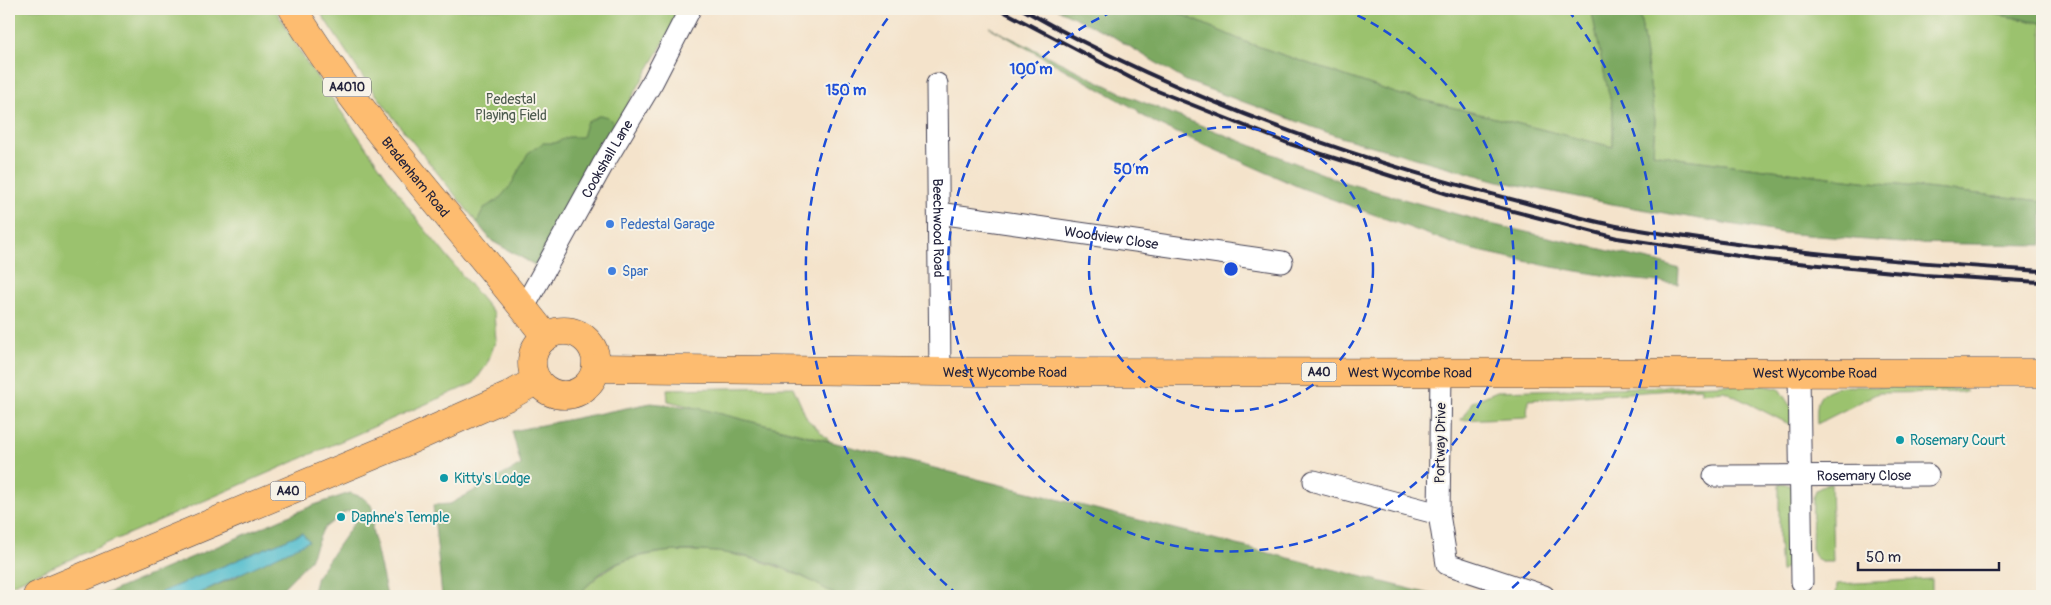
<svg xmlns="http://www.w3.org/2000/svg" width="2051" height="605" viewBox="0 0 2051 605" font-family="Pangolin,sans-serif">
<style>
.green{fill:#9bc26e;stroke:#5e7254}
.forest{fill:#7ca861;stroke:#4f654e}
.water{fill:#52bdcd;stroke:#3a7084}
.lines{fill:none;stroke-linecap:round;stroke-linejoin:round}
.street-casing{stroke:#423f51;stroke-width:23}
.primary-casing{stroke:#423f51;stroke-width:29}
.highway-casing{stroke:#423f51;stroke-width:29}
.street{stroke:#fff;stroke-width:21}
.primary{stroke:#fdbc6f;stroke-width:28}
.highway{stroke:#fdbc6f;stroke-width:28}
.rail{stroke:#22223b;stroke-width:4}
.ring{fill:none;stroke:#1d4ed8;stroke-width:2.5;stroke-dasharray:9 6}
.shop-dot{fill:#3f7fe0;stroke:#f7f3e8;stroke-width:2}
.culture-dot{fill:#0f9aa8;stroke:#f7f3e8;stroke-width:2}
.labels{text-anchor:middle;stroke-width:4;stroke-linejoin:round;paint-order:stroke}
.shield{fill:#f7f3e8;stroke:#62616f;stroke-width:1}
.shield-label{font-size:12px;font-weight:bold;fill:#22223b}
.park-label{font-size:14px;fill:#4c5a4d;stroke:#f7f3e8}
.street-label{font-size:14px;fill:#22223b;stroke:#f7f3e8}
.shop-label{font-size:14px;fill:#366cbe;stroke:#f7f3e8;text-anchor:start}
.culture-label{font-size:14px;fill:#0d838f;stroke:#f7f3e8;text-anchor:start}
.centre{fill:#1d4ed8;stroke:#f7f3e8;stroke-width:2.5}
.ring-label{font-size:15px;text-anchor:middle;font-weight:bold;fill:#1d4ed8;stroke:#f7f3e8;stroke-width:4;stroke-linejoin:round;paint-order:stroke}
</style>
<rect width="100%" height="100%" fill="#f7f3e8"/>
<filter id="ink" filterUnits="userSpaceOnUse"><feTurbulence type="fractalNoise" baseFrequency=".02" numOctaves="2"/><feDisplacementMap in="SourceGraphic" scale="10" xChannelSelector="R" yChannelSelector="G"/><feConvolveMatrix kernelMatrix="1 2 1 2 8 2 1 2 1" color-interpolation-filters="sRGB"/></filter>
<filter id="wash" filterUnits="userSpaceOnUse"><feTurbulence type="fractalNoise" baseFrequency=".0096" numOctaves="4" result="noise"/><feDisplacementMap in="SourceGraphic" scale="20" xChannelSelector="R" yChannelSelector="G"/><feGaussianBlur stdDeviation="1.12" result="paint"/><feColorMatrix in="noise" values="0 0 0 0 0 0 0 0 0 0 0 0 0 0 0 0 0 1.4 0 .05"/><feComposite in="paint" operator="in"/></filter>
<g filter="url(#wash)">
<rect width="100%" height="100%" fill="#f4e3cb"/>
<path class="green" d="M9,9H275L305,60L418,221L494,314L496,340L487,364L474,383L9,586Z
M318,9H683L535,265L492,241L399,125L361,74Z
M1169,9H1614L1593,13L1605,77L1613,110V147L1398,94L1248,43Z
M1633,9H1969L2042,23V201L1862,181L1684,159L1653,153L1655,120L1640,14Z
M1756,384L1779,389L1793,410L1791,425L1724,391L1701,393V388L1528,400L1527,417L1461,420L1472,402L1497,391Z
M1842,386L1966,389V392L1878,393L1817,424C1816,398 1817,393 1842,386Z
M793,387L807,419L830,441L668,401L667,389Z
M1831,482L1833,562H1823L1816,558L1812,549L1813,498L1816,490Z
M1779,484L1789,485L1796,493L1794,561L1781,572L1779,540Z
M672,551C691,552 712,550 730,554C769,561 804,575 837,596H577C612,561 624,558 672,551Z
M1932,579V596H1836L1837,584Z"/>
<path class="forest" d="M1057,9H1169L1248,43L1398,94L1613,147V110L1605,77L1592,13C1608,10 1627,4 1640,14L1655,120L1653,153L1684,159L1862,181L2042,201V245L1902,243L1783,233L1617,205L1498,181L1340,137L1186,81L1109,34Z
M1969,9H2042V23Z
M989,27L1130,97L1343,182L1495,225L1658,262L1679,269L1678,284L1627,279L1552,267L1465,248L1299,187L1157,124L1138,113L1139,111Z
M600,115L608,117L617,126L535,265L492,241L477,223L484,208L498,200L511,185L528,153L543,143H555L568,137H582L586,123Z
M651,403L698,408L1438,596H837C818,584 798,573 776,565C732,549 663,544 618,563C602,569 589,584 577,596H442L433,505L450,504L521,465L512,431Z
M350,493L362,497L371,505L374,514L372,529L387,596H312L317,576L356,520L355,515L351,511L345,512L323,529L310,560L275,596H191L236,577L302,533L152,596H101L314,505Z"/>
<path class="water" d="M302,533L309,541L195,595L191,596H152Z"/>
</g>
<g filter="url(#ink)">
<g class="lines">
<defs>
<g id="street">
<path id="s1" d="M937,84L940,372"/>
<path id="s2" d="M939,213L1282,262"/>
<path id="s3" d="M523,309L602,166L653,81L690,9"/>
<path d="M1441,372L1439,514L1447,564L1544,596"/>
<path d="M1799,374L1802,582"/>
<path id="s4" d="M1714,476L1928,475"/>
<path d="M1314,481L1439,514"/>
</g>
<path id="primary" d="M37,596L403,443L509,396L537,380"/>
<g id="highway">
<path id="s5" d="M293,9C365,127 462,228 546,337"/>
<circle cx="564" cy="363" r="32"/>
<path id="s6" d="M596,368L940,372L2042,373"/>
</g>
</defs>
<use href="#street" class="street-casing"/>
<use href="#primary" class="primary-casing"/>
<use href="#highway" class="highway-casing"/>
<use href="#street" class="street"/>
<use href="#primary" class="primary"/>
<use href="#highway" class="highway"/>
<path class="rail" d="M999,9L1150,88L1290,144L1451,195L1617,238L1766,260L1924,275L2042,282
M1022,9C1172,94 1337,154 1503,197C1543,207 1583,220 1622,227C1761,251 1902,262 2042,271"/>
</g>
</g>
<g class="ring">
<circle cx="1231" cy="269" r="142"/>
<path d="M1344 9A283 283 0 1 1 1118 9"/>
<path d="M958 595A425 425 0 0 1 894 10M1568 10A425 425 0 0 1 1504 595"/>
</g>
<g class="shop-dot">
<circle cx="610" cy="224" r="5"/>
<circle cx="612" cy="271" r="5"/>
</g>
<g class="culture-dot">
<circle cx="1900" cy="440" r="5"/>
<circle cx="444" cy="478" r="5"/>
<circle cx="341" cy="517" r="5"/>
</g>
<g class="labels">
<g class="shield">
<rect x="323" y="77.5" width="48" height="19" rx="4"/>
<rect x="1301.5" y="362.5" width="35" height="19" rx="4"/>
<rect x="270.5" y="481.5" width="35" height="19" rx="4"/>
</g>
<g class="shield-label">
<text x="347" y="91">A4010</text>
<text x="1319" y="376">A40</text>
<text x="288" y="495">A40</text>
</g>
<g class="park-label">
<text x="511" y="104">Pedestal<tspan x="511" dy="16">Playing Field</tspan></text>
</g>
<g class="street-label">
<text dy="5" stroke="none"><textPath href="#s3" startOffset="172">Cookshall Lane</textPath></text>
<text dy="5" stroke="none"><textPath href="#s5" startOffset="208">Bradenham Road</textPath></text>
<text dy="5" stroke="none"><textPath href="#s1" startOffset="144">Beechwood Road</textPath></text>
<text dy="5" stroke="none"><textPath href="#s2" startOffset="174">Woodview Close</textPath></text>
<text dy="5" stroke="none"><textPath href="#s6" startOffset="409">West Wycombe Road</textPath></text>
<text dy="5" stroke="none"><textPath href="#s6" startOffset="814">West Wycombe Road</textPath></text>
<text dy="5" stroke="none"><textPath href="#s6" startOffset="1219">West Wycombe Road</textPath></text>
<text transform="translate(1440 443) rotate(-89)" y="5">Portway Drive</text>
<text dy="5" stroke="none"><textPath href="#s4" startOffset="150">Rosemary Close</textPath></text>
</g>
<g class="shop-label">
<text x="620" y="229">Pedestal Garage</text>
<text x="622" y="276">Spar</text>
</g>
<g class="culture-label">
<text x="1910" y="445">Rosemary Court</text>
<text x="454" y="483">Kitty's Lodge</text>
<text x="351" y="522">Daphne's Temple</text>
</g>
</g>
<circle cx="1231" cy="269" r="8" class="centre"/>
<g class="ring-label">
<text x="1031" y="74">100 m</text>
<text x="846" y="95">150 m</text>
<text x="1131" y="174">50 m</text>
</g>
<rect width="2051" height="605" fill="none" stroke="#f7f3e8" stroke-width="30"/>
<path d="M1858 562v8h141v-8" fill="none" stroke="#22223b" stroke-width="2.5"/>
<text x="1866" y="562" font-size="15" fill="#22223b" stroke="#f7f3e8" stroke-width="4" paint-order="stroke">50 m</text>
</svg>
